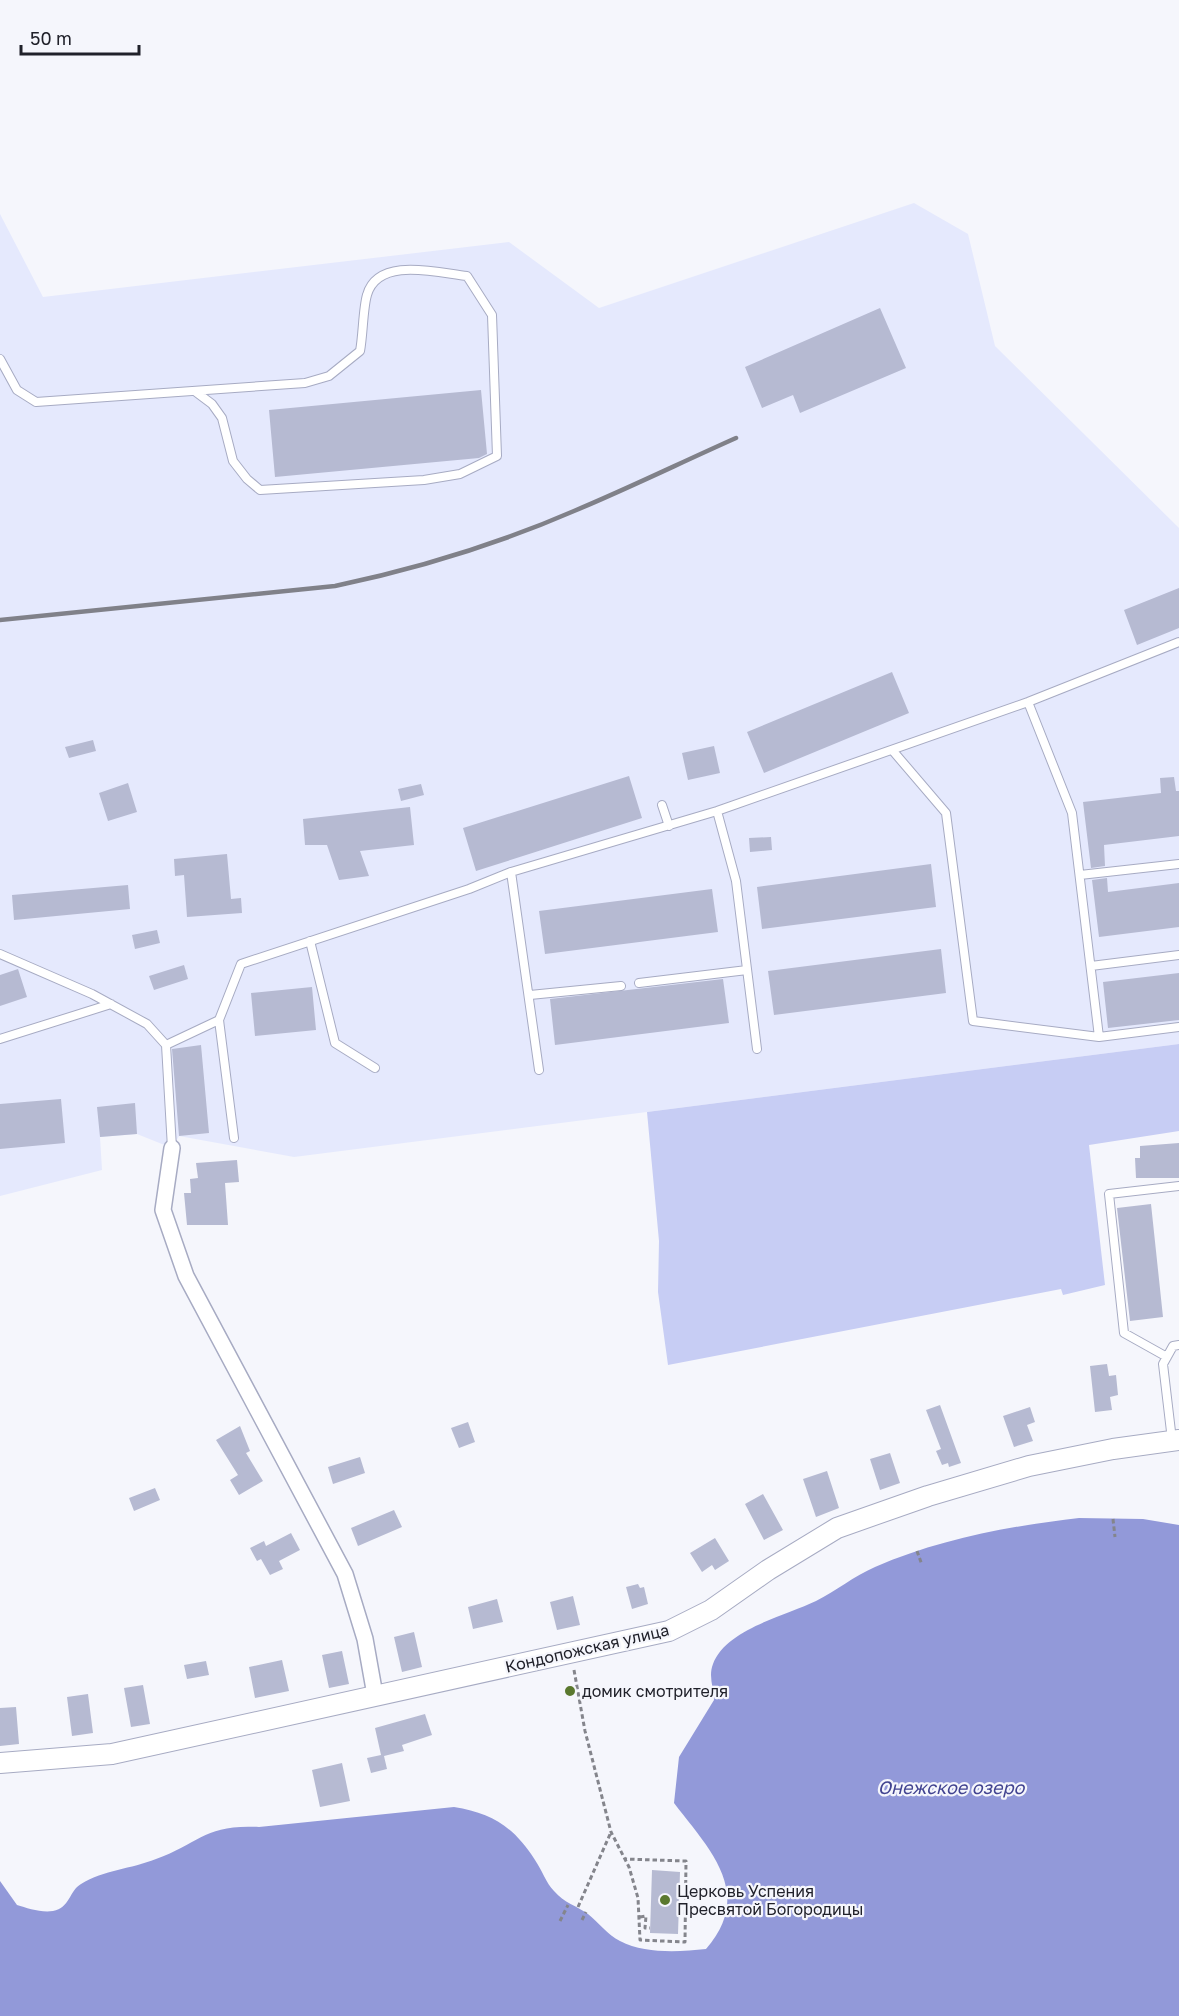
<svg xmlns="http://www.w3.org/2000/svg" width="1179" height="2016" viewBox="0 0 1179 2016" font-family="'Golos Text',sans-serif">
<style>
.built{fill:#e5e9fd}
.green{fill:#c7cdf4}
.water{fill:#9299d9}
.building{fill:#b6bad2}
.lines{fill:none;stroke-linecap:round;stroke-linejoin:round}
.service-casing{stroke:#a7abc3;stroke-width:10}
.minor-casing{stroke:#a7abc3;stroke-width:18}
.tertiary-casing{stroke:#a7abc3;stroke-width:22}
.path{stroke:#84858c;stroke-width:3;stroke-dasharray:4.5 3;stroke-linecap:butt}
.service{stroke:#fff;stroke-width:8}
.minor{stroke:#fff;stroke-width:15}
.tertiary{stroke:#fff;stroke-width:20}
.rail{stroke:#808189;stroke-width:4.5}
.poi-dot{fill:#5a782e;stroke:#f5f6fc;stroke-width:2}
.labels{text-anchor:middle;stroke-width:4.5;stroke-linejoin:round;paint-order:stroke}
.street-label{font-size:16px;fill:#20212a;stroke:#f5f6fc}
.poi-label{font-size:16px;fill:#20212a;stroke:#f5f6fc;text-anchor:start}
.water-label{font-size:18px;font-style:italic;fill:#414390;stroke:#f5f6fc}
</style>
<rect width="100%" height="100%" fill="#f5f6fc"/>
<path class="built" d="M914,203L968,234L995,346L1179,528V1044L294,1157L179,1136L172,1148L137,1134L100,1137L102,1170L0,1196V214L43,297L509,242L599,308Z"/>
<path class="green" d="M1179,1044V1131L1089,1145L1105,1285L1063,1295L1061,1289L668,1365L658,1292L659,1241L647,1112Z"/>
<path class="water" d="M1079,1518L1143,1519L1179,1525V2016H0V1881L17,1905C27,1908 41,1913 53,1911C70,1908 69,1891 81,1884C104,1870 131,1869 156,1859C200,1843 205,1824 259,1827L454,1807C492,1813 514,1827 535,1860C542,1870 546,1883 554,1891C564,1903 577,1906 588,1914C598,1922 608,1935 620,1941C645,1954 679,1952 706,1949C755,1893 709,1849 674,1803L679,1757L714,1700C714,1688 708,1677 713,1664C726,1629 785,1616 816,1601C836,1591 854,1576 875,1567C940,1539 1010,1526 1079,1518Z"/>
<path class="building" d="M880,308L906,368L800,413L793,395L762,408L745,367Z
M481,390L487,454L479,458L275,477L269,410Z
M1179,588V628L1137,645L1124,610Z
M892,672L909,713L764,773L747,732Z
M93,740L96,751L69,758L65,747Z
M714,746L720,773L688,780L682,753Z
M629,776L642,818L476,871L463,828Z
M1174,777L1176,791H1179V836L1104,845L1105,866L1091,868L1083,802L1161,793L1160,778Z
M128,783L137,812L108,821L99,793Z
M421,784L424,795L401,801L398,789Z
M410,807L414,845L360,851L369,876L339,880L327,845H305L303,819Z
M771,837L772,850L750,852L749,838Z
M227,854L231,899L241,898L242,913L187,917L184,875L175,876L174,859Z
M931,864L936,907L762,929L757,887Z
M1107,878L1108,892L1179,883V927L1099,937L1092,880Z
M128,885L130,909L14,920L12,895Z
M712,889L718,932L545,954L539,911Z
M157,930L160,943L135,949L132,935Z
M941,949L946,993L774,1015L768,971Z
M184,965L188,979L154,990L149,976Z
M18,969L27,997L0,1006V975Z
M1179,973V1020L1108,1028L1103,982Z
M723,979L729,1023L555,1045L550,999Z
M312,987L316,1030L255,1036L251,993Z
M201,1045L209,1133L179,1136L172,1049Z
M61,1099L65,1143L0,1149V1104Z
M135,1103L137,1134L100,1137L97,1107Z
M1179,1143V1178H1136L1135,1158H1140V1146Z
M237,1160L239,1182L225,1183L228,1225H187L184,1193H191L190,1179L198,1178L196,1163Z
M1151,1204L1163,1317L1130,1321L1117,1208Z
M1107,1364L1109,1376L1116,1375L1118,1395L1110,1397L1112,1410L1095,1412L1090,1366Z
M940,1405L961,1463L949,1467L948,1463L942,1465L936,1451L941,1449L926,1410Z
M1030,1407L1035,1422L1027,1425L1033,1441L1014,1447L1003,1416Z
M468,1422L475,1442L459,1448L451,1428Z
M240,1426L250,1451L246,1453L263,1481L239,1495L230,1480L238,1475L216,1440Z
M890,1453L900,1483L880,1490L870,1459Z
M360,1457L365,1473L333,1484L328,1467Z
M827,1471L839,1508L816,1517L803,1479Z
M155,1488L160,1500L134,1511L129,1498Z
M763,1494L783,1530L764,1540L745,1504Z
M394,1510L402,1527L358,1546L351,1528Z
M291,1533L300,1550L279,1561L283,1569L270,1575L261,1559L257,1561L250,1548L264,1541L266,1546Z
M715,1538L729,1561L715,1570L712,1565L702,1572L690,1553Z
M638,1584L640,1588L644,1587L648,1604L632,1609L626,1587Z
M573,1596L580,1625L557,1630L550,1602Z
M497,1599L503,1622L473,1629L468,1607Z
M414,1632L422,1667L402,1672L394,1637Z
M342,1651L349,1684L329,1688L322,1655Z
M282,1660L289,1691L255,1698L249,1667Z
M206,1661L209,1675L187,1679L184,1665Z
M143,1685L150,1724L131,1727L124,1688Z
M88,1694L93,1733L72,1736L67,1697Z
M16,1707L19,1744L0,1746V1708Z
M425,1714L432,1735L402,1745L404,1751L384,1756L387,1769L371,1773L367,1758L381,1755L375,1728Z
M342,1763L350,1801L320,1807L312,1770Z
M652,1870L680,1872L678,1934L650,1933Z"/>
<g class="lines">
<defs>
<path id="service" d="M0,359L17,390L36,402L305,383L329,376L360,351C363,336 363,308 367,295C378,256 438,273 467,276L492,315L497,456L460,474L424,480L260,490L247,479L233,461L222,418L212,404L196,392
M1028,702L1072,813L1099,1037
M893,751L946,813L973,1021L1099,1037L1179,1027
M662,805L669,826
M717,811L736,881L757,1049
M511,872L539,1070
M1080,875L1179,864
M310,941L335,1043L375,1068
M0,954L92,994L147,1024L166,1045L172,1148
M1091,966L1179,955
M639,983L747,970
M530,995L621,986
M219,1020L241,964L469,889L511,872L717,811L1028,702L1179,642
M0,1039L111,1004
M166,1045L219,1020L234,1138
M1167,1357L1124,1333L1109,1194L1179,1186
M1172,1440L1163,1364L1173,1346L1179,1345"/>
<path id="minor" d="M172,1148L163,1210L186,1276L345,1574L365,1639L375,1695"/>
<path id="tertiary" d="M0,1763L112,1754L669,1631L711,1610L768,1570L837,1528L928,1496L1029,1466L1113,1449L1179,1440"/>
</defs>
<use href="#service" class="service-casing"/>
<use href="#minor" class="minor-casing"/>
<use href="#tertiary" class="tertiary-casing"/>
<path class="path" d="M1113,1519L1115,1537
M917,1551L922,1565
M574,1670L585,1731L611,1832L629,1867L638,1898L640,1940L685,1942L686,1861L625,1859
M578,1907L611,1832
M640,1917L646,1916L645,1928H650
M582,1920L586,1912
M560,1921L568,1905"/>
<use href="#service" class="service"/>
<use href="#minor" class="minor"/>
<use href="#tertiary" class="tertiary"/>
<path class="rail" d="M0,620L335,586C416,569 498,544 574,511C629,488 682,462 736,438"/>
</g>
<g class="poi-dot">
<circle cx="570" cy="1691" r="6"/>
<circle cx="665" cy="1900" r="6"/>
</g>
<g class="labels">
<g class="street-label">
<text transform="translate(587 1648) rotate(-13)" y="6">Кондопожская улица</text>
</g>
<g class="poi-label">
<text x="582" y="1697">домик смотрителя</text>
<text x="677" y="1897">Церковь Успения<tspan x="677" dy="18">Пресвятой Богородицы</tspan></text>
</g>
<g class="water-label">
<text x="951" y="1794">Онежское озеро</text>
</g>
</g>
<path d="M21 45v9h118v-9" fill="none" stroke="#20212a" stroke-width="3"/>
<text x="30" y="45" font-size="18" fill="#20212a" stroke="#f5f6fc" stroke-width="4.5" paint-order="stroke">50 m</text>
</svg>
